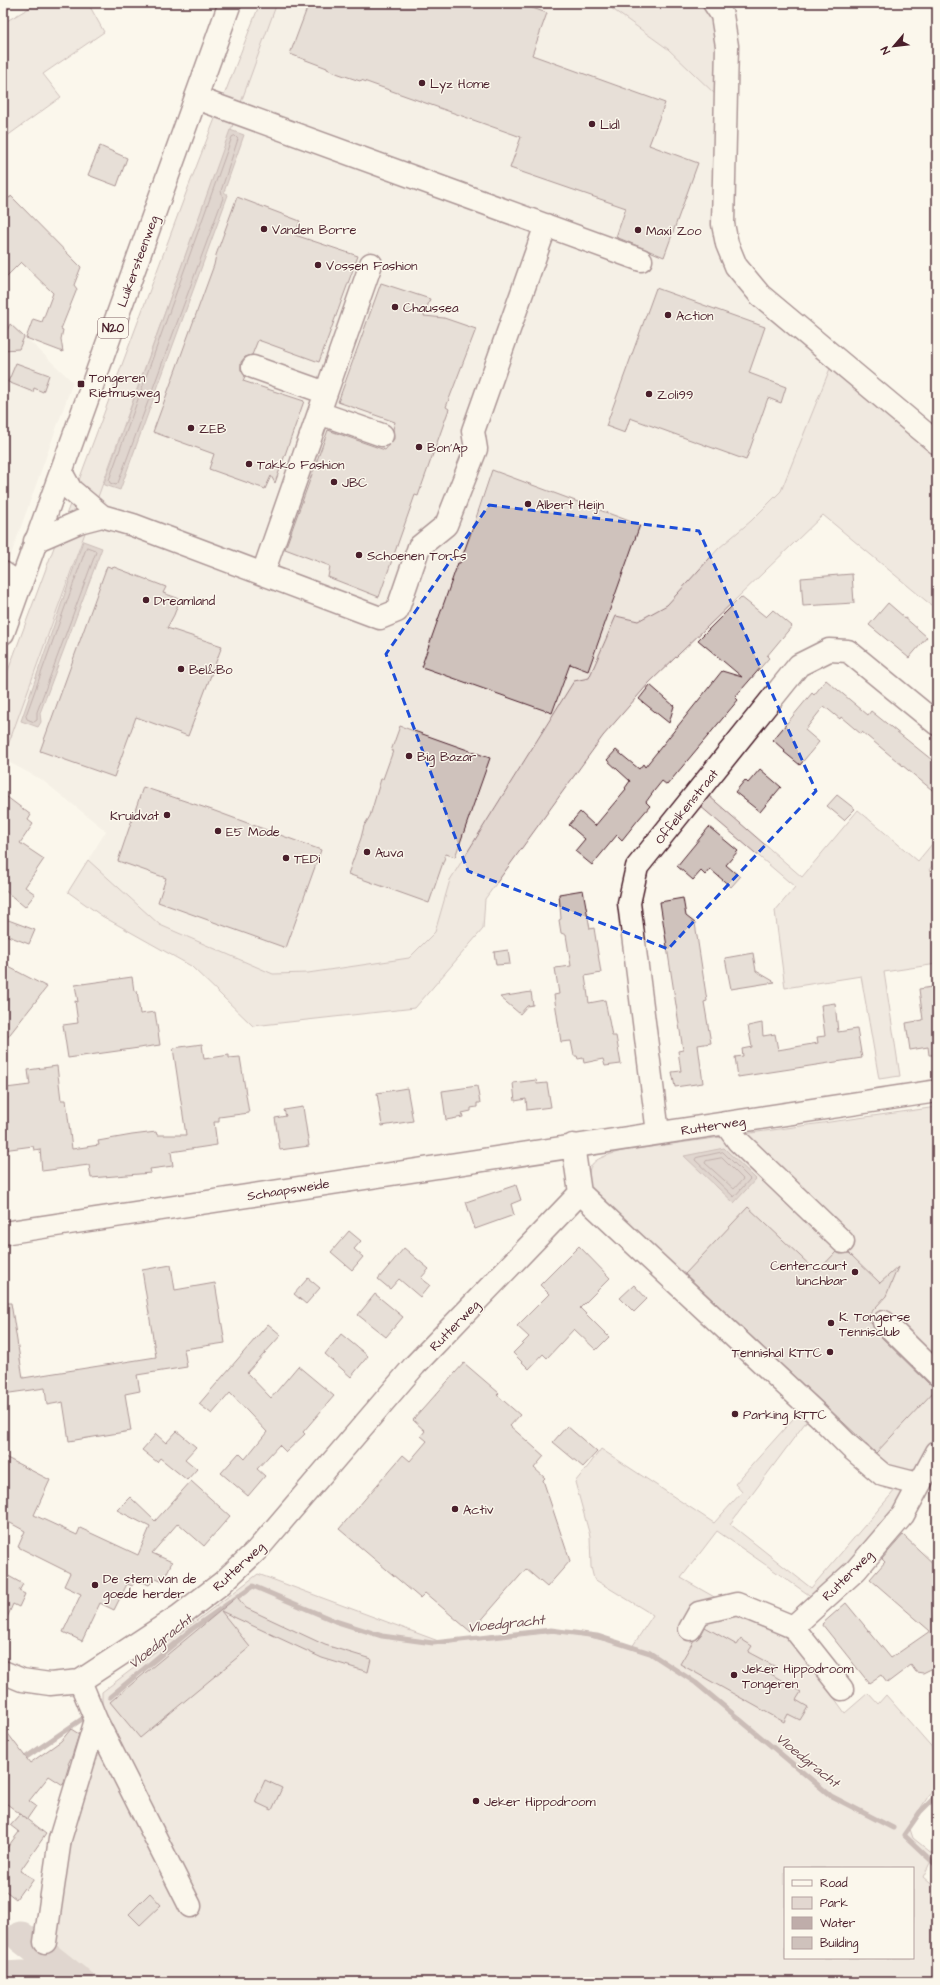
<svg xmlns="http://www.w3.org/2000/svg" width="940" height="1985" viewBox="0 0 940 1985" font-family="'Architects Daughter',sans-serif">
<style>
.built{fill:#eee7de}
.green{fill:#e2d7d0;stroke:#967b7e;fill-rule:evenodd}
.water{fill:#bfadaa;stroke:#907477}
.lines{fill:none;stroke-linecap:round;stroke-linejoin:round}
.shore{stroke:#79585e;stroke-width:1}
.stream{stroke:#907477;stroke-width:5}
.river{stroke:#bfadaa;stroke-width:31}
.building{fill:#cfc2bc;stroke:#4a1f2b}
.minor-casing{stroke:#4a1f2b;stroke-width:25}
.major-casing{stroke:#4a1f2b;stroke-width:25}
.minor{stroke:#fbf7ec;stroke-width:22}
.major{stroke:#fbf7ec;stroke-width:22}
.marked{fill:none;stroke:#1d4ed8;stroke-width:3;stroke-dasharray:8 5;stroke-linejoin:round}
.poi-dot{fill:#4a1f2b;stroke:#fbf7ec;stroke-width:1.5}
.labels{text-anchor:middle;stroke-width:3;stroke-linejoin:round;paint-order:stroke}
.shield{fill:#fbf7ec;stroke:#7f6065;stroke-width:1}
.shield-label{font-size:12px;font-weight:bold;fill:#4a1f2b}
.poi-label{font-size:13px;fill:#4a1f2b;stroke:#fbf7ec;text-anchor:start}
.street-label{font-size:13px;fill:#4a1f2b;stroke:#fbf7ec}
.water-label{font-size:14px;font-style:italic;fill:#6d4a51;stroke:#fbf7ec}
</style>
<rect width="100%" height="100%" fill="#fbf7ec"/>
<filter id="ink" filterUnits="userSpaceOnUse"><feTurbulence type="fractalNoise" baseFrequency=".025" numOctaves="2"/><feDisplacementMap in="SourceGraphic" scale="8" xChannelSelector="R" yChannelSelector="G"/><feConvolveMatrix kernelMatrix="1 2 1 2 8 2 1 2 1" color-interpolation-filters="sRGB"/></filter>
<g filter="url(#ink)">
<path class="built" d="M277,3H604L668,49L717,96L723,247L833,361L781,491L751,521L719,548L667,605L638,621L616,616L589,678L549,721L450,880L435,932L409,958L308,973L273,974L160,925L88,860L106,831L42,780L3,759Z
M3,316L73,382L3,577Z"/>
<path class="green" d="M38,3H88L104,32L43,74L61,97L3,139V18L5,22Z
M260,3H277L3,759V684L186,193Z
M604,3H707L716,16L717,96L668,49Z
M833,361L937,448V610L823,515L649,683L603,736L485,899L483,929L415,1008L253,1026L191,966L102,916L68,892L88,860L160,925L273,974L308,973L409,958L435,932L450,880L574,681L589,678L616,616L638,621L667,605L719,548L751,521L781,491Z
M709,796L802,877L858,810L918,861L937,838V859L929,870L937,877V964L884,972L900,1076L879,1079L861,976L785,988L775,911L795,887L700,806Z
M937,1107V1447C923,1462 917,1472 895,1474L591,1199C585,1164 588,1160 622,1151Z
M801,1410L808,1419L730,1524L811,1588L896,1489L905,1494L871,1541L812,1597L717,1531L681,1578L795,1643L845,1713L868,1693L878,1704L886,1695L937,1753V1791L933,1789L909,1826L913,1838L934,1855L923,1877L937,1889V1982H110L88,1972L49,1948L66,1831L102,1713V1692L258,1574L441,1642L493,1639L564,1631L632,1647L653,1615L594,1579L591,1567L590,1536L575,1482L589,1465L601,1449L714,1523L742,1492L735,1484ZM785,1868H913V1958H785Z"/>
<path class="water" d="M230,130L244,135L224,192L228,195L120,490L105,485L104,483Z
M83,541L102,548L40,713L41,722L38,727L21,721Z
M724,1148L756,1179L734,1203L684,1156Z"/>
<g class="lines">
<path class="shore" d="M235,136L238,139L221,191L223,198L118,483L116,485L110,483L109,480L232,137Z
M87,547L95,550L96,552L37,712V720L34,722L27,719L26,716Z
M723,1152L750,1179L734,1197L695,1160L696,1158Z
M722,1158L743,1179L734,1189L705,1163L706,1161Z"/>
<path class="stream" d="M110,1697L192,1629L253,1586L335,1621L382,1636L433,1643L551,1630L597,1636L650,1653L696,1683L831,1796L893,1828
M22,1760L85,1717
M937,1795L920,1812L904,1835L937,1866"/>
<path class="river" d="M21,1937L77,1981
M3,1977L23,1976L79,1982"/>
</g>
<path class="building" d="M309,3H518L547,13L532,55L665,103L649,145L698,163L664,257L616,237L626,208L510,168L521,137L361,80L360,81L339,74L327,69V68L290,54Z
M100,146L127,158L117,186L88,175Z
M3,194L10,198L11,196L81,267L74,285L77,289L61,329L63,330L61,339L63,352L26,338L33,319L42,322L53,293L21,262L3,280Z
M237,197L300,221L295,235L358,256L319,362L258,340L252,355L245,357L241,362V370L245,376L243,381L304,401L275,483L271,476L265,489L209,469L214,454L153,432L214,265L216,255Z
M381,283L430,299L424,316L444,318L476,329L446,407L449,409L418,496L415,495L379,597L328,577L330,566L285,549L328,430L385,450L394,439L393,429L395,422L338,402Z
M656,288L765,327L749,373L786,387L781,403L768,398L746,460L630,418L625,433L606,426Z
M10,324L24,337L19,349L3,350V339Z
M16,363L49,375L43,392L34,388L33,392L8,382Z
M492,470L640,525L588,671L570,664L552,713L422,667L424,662H423L458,563H460L475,521Z
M107,566L113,568L114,567L166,587L163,593L180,599L174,615L167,628L222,646L188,736L136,717L114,777L40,751Z
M852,574L854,603L803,606L801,578Z
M741,597L766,617L773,610L792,626L767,656L769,658L735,697L738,700L667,785L662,781L654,791L646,802L650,806L638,820L622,840L617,835L592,865L575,851L585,839L569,825L580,812L595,826L626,789L625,788L630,781L607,760L616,750L639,769L643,764L645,767L722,671L742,677L698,640Z
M888,603L927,637L909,658L869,625Z
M826,680L868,715L871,711L937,764V794L862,732L861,734L841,717L840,719L824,706L805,730L819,742L800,765L784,752L785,751L773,740L812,693L814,695Z
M650,685L674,706L669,723L639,699Z
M400,726L490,758L455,857L446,854L429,903L348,874L361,838L364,826L370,816L381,779H383L393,751H391Z
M760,769L781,787L760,812L735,792L745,780L748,783Z
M143,787L212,810L321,850L286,948L158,902L166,878L118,861Z
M3,794L31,815L28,820L33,824L20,843L44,859L25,887L35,894L25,907L3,889Z
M837,795L855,809L844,820L827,806Z
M709,827L738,851L726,865L740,877L731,887L710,869L705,875L701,871L693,880L677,866Z
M583,890L590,929L594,928L601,973L585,976L589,1003L605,1000L612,1036H616L621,1064L605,1066L603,1059L584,1063L583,1058L578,1059L577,1056H574L571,1041L561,1042L554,995L559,994L555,968L571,966L566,935L561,933L559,920L561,919L559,894Z
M683,898L686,916L695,923L707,1001L704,1002L711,1043L698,1045L703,1083L675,1087L672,1072L681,1071L678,1051L683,1050L660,902Z
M3,918L35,930L29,944L3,934Z
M508,950L510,964L496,965L494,952Z
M753,953L756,971L775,982L731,989L725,958Z
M3,964L47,987L3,1043Z
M132,977L134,991L137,990L140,1014L155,1012L160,1045L68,1058L63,1025L78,1023L75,1001L78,1002L75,985Z
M932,987L937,1018V1055H929L928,1047L910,1050L906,1023L923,1020L919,989Z
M531,992L533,1005L527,1006L520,1014L500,997Z
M835,1003L838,1032L857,1029L862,1058L738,1077L735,1057L743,1056L742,1049L752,1047L748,1026L762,1023L763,1036L775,1034L778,1050L818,1043L817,1037L825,1036L821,1005Z
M202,1044L204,1059L229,1055V1058L240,1057L249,1113L219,1117V1122H214L217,1145L171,1152L173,1166L150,1169L151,1173L91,1178L89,1165L42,1171L40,1149L34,1150L33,1146L3,1150V1092H6V1088L30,1085L28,1070L57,1066L61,1100H66L72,1149L99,1145L98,1141L132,1135L156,1132L157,1135H186L173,1048Z
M536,1080L537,1084L547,1083L551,1107L527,1110L526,1099L515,1101L513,1083Z
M477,1086L480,1103H477V1107L471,1108V1111L462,1113L463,1117L446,1120L442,1091Z
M407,1088L413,1121L382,1126L377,1093Z
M303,1107L309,1146L280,1150L275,1118L286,1116L284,1110Z
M516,1185L521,1200L511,1204L514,1215L475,1229L466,1202Z
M748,1207L817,1272L836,1252L840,1254L849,1253L880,1283L898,1267L886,1296L866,1318L872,1324L875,1331L928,1383L937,1386V1388L876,1453L685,1274Z
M349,1231L361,1241L354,1249L363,1257L352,1270L331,1252Z
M579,1246L610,1278L580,1308L609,1337L596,1350L574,1329L547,1358L543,1354L529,1369L513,1353L529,1337L517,1326L549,1294L540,1285Z
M404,1248L429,1269L421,1278L430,1285L420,1297L399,1279L390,1289L378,1279Z
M171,1265L175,1290L215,1283L225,1343L184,1349L187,1367L137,1375L140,1391L125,1394L131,1431L69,1441L63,1402L47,1405L45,1388L3,1394V1303H11L23,1378L156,1357L142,1270Z
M308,1278L320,1288L306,1304L294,1294Z
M634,1285L647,1299L634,1312L620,1298Z
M375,1294L403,1317L386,1337L358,1315Z
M268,1324L281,1335L247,1373L271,1398L298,1366L334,1396L303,1432L305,1434L286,1452L279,1445L257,1469L265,1476L248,1496L221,1473L239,1453L245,1459L267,1432L230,1393L212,1414L199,1404Z
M341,1334L368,1356L351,1377L325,1354Z
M464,1363L499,1393L497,1395L520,1415L510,1426L544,1456L534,1468L545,1478L543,1480L570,1561L547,1587L526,1569L471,1632L425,1593L420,1598L339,1529L403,1455L410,1461L427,1441L421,1436L425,1431L413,1420Z
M567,1426L597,1452L583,1467L553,1442Z
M177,1431L196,1447L185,1459L197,1469L187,1480L160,1458L157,1462L142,1450L156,1434L166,1443Z
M3,1456L50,1480L34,1515L77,1535L80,1528L138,1555L150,1527L117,1510L130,1497L155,1521L191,1481L230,1516L204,1546L178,1523L152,1553L172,1562L163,1581L156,1578L149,1585L136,1579L132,1586L127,1584L114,1610L100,1603L82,1641L63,1632L81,1594L64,1586L70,1573L18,1547L25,1531L3,1519Z
M903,1535L937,1567V1666L923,1673L916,1672L911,1665L887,1683L881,1675L869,1683L822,1624L846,1603L891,1658L930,1631L870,1579L885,1562L882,1559Z
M3,1573L23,1584L19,1591L25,1594L19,1607L13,1604L3,1627Z
M237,1597L246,1608L325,1645L371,1659L368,1672L322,1658L221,1611L250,1647L140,1738L110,1702Z
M705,1627L737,1645L741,1639L752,1646L748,1652L776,1667L771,1674L801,1692L796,1700L808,1707L800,1720L788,1714L784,1722L680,1664L694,1640L701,1635Z
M3,1727L30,1763L61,1741L71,1729L79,1734L72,1756L68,1764L69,1765L63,1785L49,1776L29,1801L36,1806L27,1819L3,1801Z
M265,1780L282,1788L272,1810L255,1802Z
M20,1814L46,1834L20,1871L34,1879L26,1890L24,1888L16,1899L3,1889V1853L19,1832L10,1825Z
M150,1893L161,1905L140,1925L129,1914Z"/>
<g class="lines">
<defs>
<path id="minor" d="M714,3L722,15L727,46L723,224L727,244L736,266L760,295L937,443
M196,98L641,260
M253,367L326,393
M319,413L382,435
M61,472L71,490L102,516L133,525L380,618L397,611L419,547L446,525L476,449L473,431L546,225
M35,541L79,522L102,516
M3,573L21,585
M263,573L371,264
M725,1123L738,1141L843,1242
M658,1133L629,903L637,867L799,665L829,650L848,651L937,724
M580,1193L818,1415L850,1447L883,1475L918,1484
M3,1233L937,1091
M884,1322L937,1374
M793,1627L856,1570L903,1515L937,1452
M690,1629L699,1613L737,1604L793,1627L842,1689
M3,1672L22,1680L50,1684L80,1681L179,1616L222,1583L257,1550L415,1365L580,1193L573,1145
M80,1681L96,1720L190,1906
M45,1942L60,1839L96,1720"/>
<path id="major" d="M3,633L230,3"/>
</defs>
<use href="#minor" class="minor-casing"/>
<use href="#major" class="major-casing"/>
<use href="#minor" class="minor"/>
<use href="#major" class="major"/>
</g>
</g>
<path d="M0 0H940V1985H0ZM489,505L699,531L816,791L668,949L468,871L386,654Z" fill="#fbf7ec" fill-opacity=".55" fill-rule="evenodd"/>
<path class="marked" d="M489,505L699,531L816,791L668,949L468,871L386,654Z"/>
<g class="poi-dot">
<circle cx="422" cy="83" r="4"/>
<circle cx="592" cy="124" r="4"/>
<circle cx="264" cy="229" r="4"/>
<circle cx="638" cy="230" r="4"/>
<circle cx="318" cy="265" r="4"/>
<circle cx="395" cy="307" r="4"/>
<circle cx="668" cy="315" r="4"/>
<rect x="77" y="380" width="8" height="8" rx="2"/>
<circle cx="649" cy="394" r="4"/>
<circle cx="191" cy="428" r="4"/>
<circle cx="419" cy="447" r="4"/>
<circle cx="249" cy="464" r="4"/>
<circle cx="334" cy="482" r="4"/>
<circle cx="528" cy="504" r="4"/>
<circle cx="359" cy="555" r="4"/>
<circle cx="146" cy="600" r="4"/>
<circle cx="181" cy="669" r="4"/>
<circle cx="409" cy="756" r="4"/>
<circle cx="167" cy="815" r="4"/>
<circle cx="218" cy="831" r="4"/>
<circle cx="367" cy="852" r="4"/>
<circle cx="286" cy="858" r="4"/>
<circle cx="855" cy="1272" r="4"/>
<circle cx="831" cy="1323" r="4"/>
<circle cx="830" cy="1352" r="4"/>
<circle cx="735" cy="1414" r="4"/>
<circle cx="455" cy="1509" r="4"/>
<circle cx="95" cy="1585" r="4"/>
<circle cx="734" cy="1675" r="4"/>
<circle cx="476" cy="1801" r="4"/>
</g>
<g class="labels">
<rect class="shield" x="98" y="318" width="30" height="20" rx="3"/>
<g class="shield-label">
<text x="113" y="332">N20</text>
</g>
<g class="poi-label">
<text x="430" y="88">Lyz Home</text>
<text x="600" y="129">Lidl</text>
<text x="272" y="234">Vanden Borre</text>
<text x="646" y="235">Maxi Zoo</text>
<text x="326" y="270">Vossen Fashion</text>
<text x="403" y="312">Chaussea</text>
<text x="676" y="320">Action</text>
<text x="89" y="382">Tongeren<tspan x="89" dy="15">Rietmusweg</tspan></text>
<text x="657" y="399">Zoli99</text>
<text x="199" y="433">ZEB</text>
<text x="427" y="452">Bon’Ap</text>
<text x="257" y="469">Takko Fashion</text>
<text x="342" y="487">JBC</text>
<text x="536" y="509">Albert Heijn</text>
<text x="367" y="560">Schoenen Torfs</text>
<text x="154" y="605">Dreamland</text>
<text x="189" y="674">Bel&amp;Bo</text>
<text x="417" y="761">Big Bazar</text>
<text x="159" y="820" text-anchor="end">Kruidvat</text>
<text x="226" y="836">E5 Mode</text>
<text x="375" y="857">Auva</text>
<text x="294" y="863">TEDi</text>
<text x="847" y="1270" text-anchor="end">Centercourt<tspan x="847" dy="15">lunchbar</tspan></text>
<text x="839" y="1321">K. Tongerse<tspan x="839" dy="15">Tennisclub</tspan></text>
<text x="822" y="1357" text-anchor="end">Tennishal KTTC</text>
<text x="743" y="1419">Parking KTTC</text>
<text x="463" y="1514">Activ</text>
<text x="103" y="1583">De stem van de<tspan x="103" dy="15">goede herder</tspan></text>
<text x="742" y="1673">Jeker Hippodroom<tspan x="742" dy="15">Tongeren</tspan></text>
<text x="484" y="1806">Jeker Hippodroom</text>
</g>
<g class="street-label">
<text transform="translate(137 261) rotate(-70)" y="5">Luikersteenweg</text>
<text transform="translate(686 806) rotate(-51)" y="5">Offelkenstraat</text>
<text transform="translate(713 1125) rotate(-9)" y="5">Rutterweg</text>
<text transform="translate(288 1189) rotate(-9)" y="5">Schaapsweide</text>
<text transform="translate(454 1325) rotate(-46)" y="5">Rutterweg</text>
<text transform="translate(238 1566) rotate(-43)" y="5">Rutterweg</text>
<text transform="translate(847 1575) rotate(-45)" y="5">Rutterweg</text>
</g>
<g class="water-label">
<text transform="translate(506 1623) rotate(-6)" y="5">Vloedgracht</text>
<text transform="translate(160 1641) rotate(-39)" y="5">Vloedgracht</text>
<text transform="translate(808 1760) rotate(39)" y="5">Vloedgracht</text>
</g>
</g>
<rect width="940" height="1985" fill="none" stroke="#fbf7ec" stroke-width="16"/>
<rect x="8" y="8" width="924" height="1969" fill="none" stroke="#4a1f2b" stroke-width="1.5" filter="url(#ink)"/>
<rect x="784" y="1867" width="130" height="92" fill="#fbf7ec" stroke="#b4a19f"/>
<rect x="792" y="1880" width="20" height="6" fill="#fbf7ec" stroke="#b4a19f"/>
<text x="820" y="1887" font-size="12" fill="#4a1f2b">Road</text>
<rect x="792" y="1897" width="20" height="12" fill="#e2d7d0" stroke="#b4a19f"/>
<text x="820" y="1907" font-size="12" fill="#4a1f2b">Park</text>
<rect x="792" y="1917" width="20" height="12" fill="#bfadaa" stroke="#b4a19f"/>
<text x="820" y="1927" font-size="12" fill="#4a1f2b">Water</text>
<rect x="792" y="1937" width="20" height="12" fill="#cfc2bc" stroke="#b4a19f"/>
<text x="820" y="1947" font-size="12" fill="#4a1f2b">Building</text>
<g transform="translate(894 46) rotate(242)" stroke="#fbf7ec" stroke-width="3" paint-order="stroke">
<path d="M0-3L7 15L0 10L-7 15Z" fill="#4a1f2b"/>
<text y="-6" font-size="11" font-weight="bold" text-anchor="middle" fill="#4a1f2b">N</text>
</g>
</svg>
